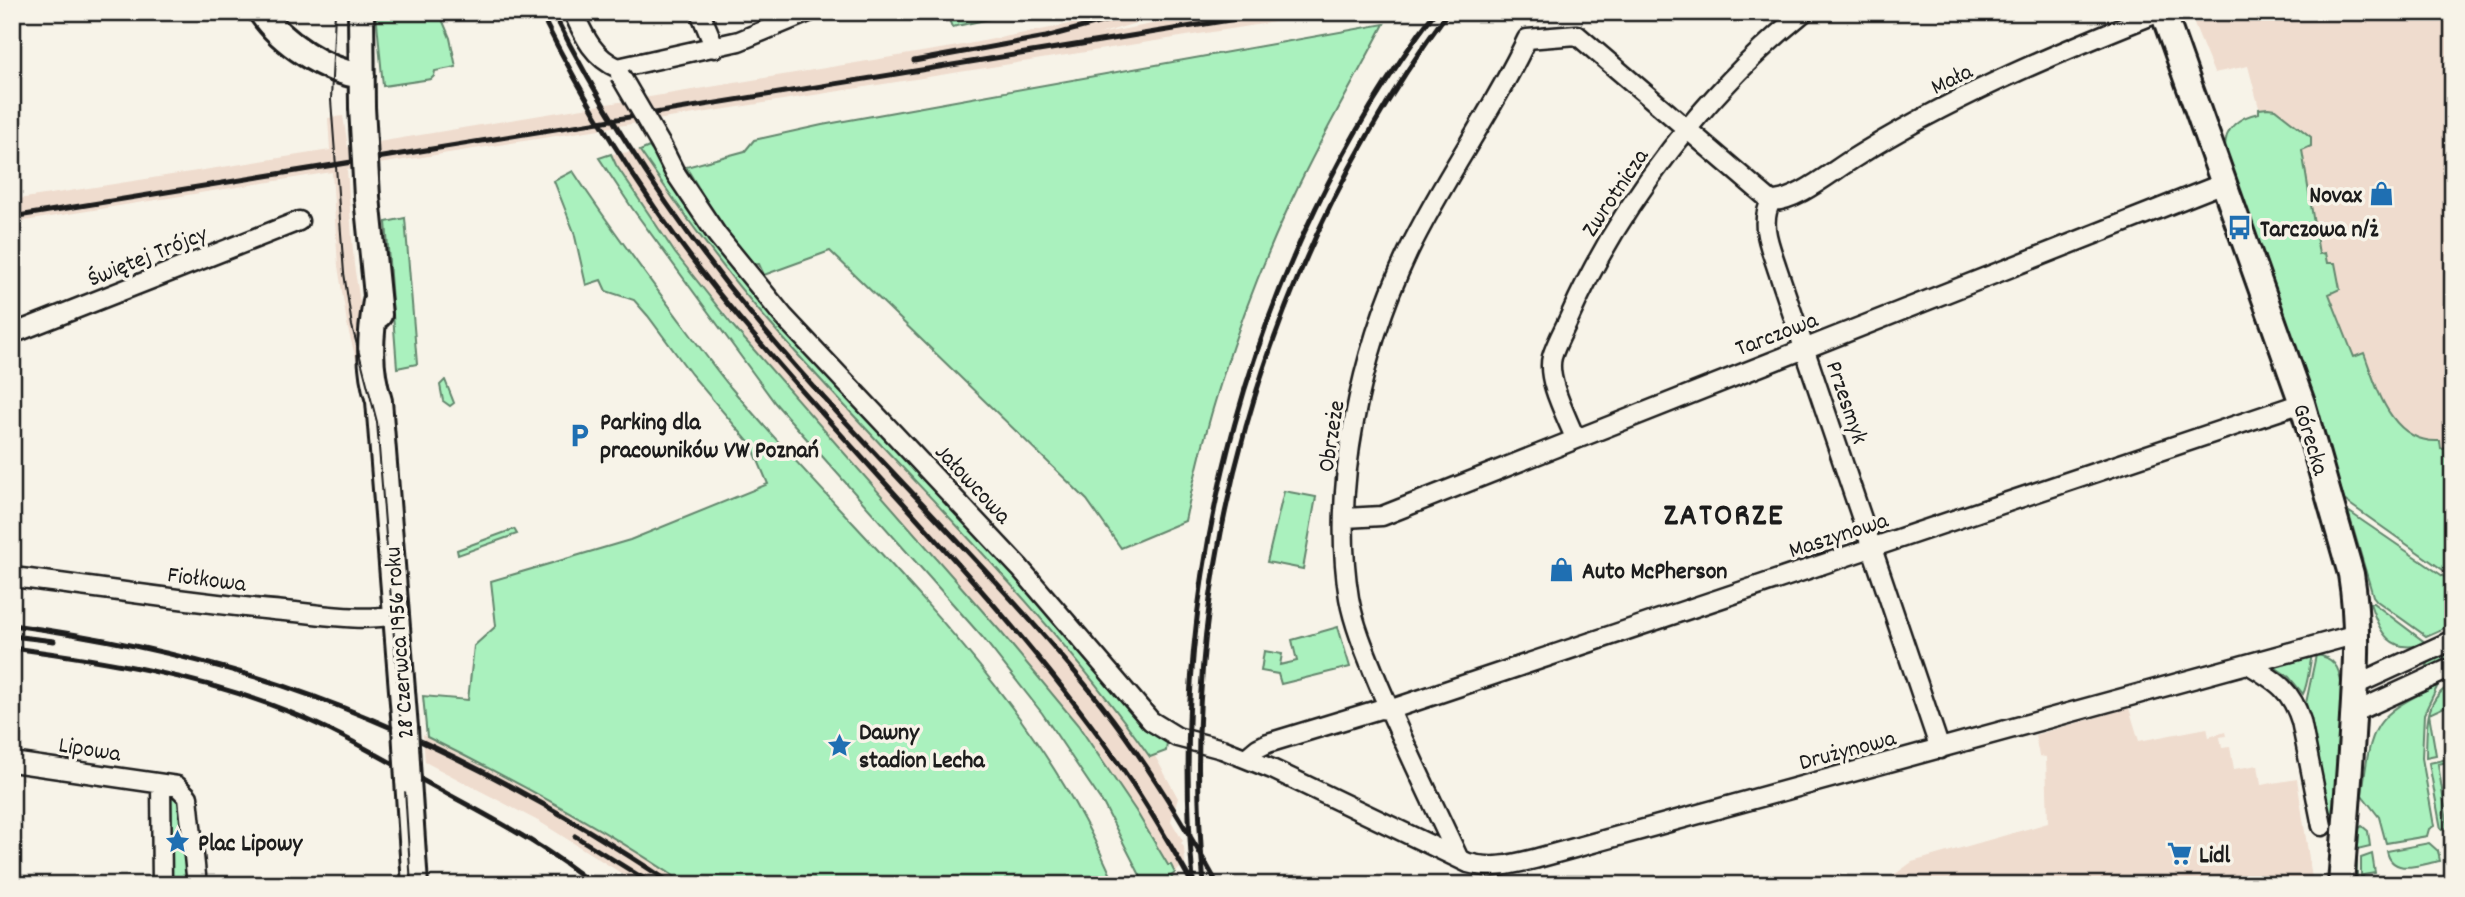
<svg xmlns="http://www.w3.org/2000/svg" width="2465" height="897" viewBox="0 0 2465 897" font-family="Dekko,sans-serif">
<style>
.built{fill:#efdcce}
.green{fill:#aaf1be;stroke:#63866d;stroke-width:2}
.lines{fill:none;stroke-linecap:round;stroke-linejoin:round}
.street-casing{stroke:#1c1c1c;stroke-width:23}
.secondary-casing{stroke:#1c1c1c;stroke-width:30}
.street{stroke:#f7f3e8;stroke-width:18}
.secondary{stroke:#f7f3e8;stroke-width:24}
.tram{stroke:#1c1c1c;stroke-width:2}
.rail{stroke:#1c1c1c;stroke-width:5}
.street-bridge-casing{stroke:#1c1c1c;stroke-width:23;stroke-linecap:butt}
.secondary-bridge-casing{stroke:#1c1c1c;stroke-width:30;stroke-linecap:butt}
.street-bridge{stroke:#f7f3e8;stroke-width:18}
.secondary-bridge{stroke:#f7f3e8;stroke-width:24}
.labels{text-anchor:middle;stroke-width:7;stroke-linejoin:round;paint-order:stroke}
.street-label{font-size:24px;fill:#1c1c1c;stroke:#f7f3e8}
.poi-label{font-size:24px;font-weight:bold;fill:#1c1c1c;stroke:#f7f3e8;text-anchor:start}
.district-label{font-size:32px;font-weight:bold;letter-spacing:2px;fill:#1c1c1c;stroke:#f7f3e8}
</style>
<rect width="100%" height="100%" fill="#f7f3e8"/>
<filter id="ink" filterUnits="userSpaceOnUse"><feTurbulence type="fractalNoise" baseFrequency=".0143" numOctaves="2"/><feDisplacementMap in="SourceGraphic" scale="14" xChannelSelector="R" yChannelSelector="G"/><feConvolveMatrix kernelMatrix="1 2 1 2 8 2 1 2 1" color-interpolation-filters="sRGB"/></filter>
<g filter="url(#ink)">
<path class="built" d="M1111,12H1173L1099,34L1216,12H1338L347,169L354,265L365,333L362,338L354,341L361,361L357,363L348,329L338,266L332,172L12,223V200L330,150L328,118L343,116L348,147L952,47L1061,26Z
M2189,12H2453V546L2326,309L2258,104L2248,66L2214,73Z
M640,151L697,233L766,318L1045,622L1105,694L1150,757L1155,756L1178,798L1171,821L1183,841L1181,843L1184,847L1185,863L1175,873L1171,865H1168L1136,811L1078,725L1000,631L810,417L675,253L616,165L611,154Z
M2129,708L2139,741L2207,728L2209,737L2225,732L2226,736L2220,737L2222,748L2230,747L2234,769L2258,765L2261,785L2297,779L2313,885H1880L1912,862L2048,823L2046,757L2039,756L2035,735Z
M423,735L553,802L656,863L687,885H640L540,822L425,762Z"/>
<path class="green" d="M376,12H439L450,38L456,67L435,71L434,76L431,79L383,86Z
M946,12H1022L952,27Z
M1384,24C1352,86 1316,145 1288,208C1242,308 1207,414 1185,521L1121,548L1087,500L830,251L764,275L759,264L750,265L726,233L686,167L745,151L754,140L822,125Z
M2268,108L2275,109L2311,137V146L2302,150L2319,254L2325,253L2327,263H2335L2340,289L2329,294L2354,357L2364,353C2377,388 2391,444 2440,441L2441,449L2453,447V577L2344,500L2311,390L2225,150C2224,128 2239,117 2259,113V109Z
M649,147L656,155L660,165L1143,723L1167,743L1166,751L1150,757C1039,598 894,466 767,320C721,267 680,209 640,151Z
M611,154L616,165L675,253L733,326L1000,631L1078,725L1136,811L1168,865H1171L1175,873L1171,876L1176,885H1145L1104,805L1042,713L983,638L775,403L632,208L599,158Z
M573,171C607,223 644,272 681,322C698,344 714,368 732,389C868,550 1032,686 1115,885H687C605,829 516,781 427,737L423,696L468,700L474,646L496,626L491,581L630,540L768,484L752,446L691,374L648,316L634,300L606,291L601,280L586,285L574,232L554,181Z
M405,218L417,364L397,368L386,222Z
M445,380L454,403L450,406L443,401L440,385Z
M1284,491L1316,497L1303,569L1267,562Z
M2348,511L2453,583V624L2426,636L2377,601L2373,596Z
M514,529L517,534L458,555L457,550Z
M2370,603H2373L2426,643C2391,656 2379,632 2370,603Z
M1338,627L1350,667L1281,684L1278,674L1261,671L1264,651L1282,654L1280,665L1297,661L1292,640Z
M2453,650V658L2432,668L2427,666L2429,661Z
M2312,655C2309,667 2308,685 2303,694L2289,677L2276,668V664Z
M2316,655C2333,657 2339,667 2341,682L2337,804L2334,812L2330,813L2324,807L2306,703Z
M2453,684V703L2429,714L2436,755L2426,757C2427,729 2423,698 2453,684Z
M2438,685L2424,714L2422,758L2434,826L2429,829L2427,836L2386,843L2379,817L2362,795C2371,725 2372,716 2438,685Z
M2453,758V761L2438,764L2448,828L2441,829L2429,763Z
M173,796L181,798L193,885H166L167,800Z
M2362,826L2368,831L2370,846L2357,849V885H2353L2357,830Z
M2429,843L2438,851L2440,861C2421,864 2392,877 2387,851Z
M2372,854L2375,873L2363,875L2364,885H2361V858Z"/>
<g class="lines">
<defs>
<path id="street" d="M573,12C584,36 593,57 618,68L739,41L809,12
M700,12L715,48
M661,145L674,171L717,235L784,317L1020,568L1151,721L1177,737L1222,749L1272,769L1468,863C1493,870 1514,864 1538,858L2357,634
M1771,201C1759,224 1770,246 1777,268L1940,749
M1771,201C1795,202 1830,173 1851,160C1947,99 2054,54 2160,12
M12,334L299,221
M1575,438C1567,417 1546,380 1552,357C1556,343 1565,328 1571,314C1621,202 1709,89 1804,12
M1345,518L1382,516L2224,183
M12,577C103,588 193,603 284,611C321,614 358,622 396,615
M2248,664C2276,681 2291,689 2301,721L2322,826
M2355,685L2453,640
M2353,713L2453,667
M1246,758L1258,748L1268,743L1380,709L1389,710L2302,403
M12,762L177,786L188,797L197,885
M161,785L162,885
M1458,857C1431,799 1403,742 1378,683C1367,656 1354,626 1349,598C1331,488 1361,351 1408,252C1443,179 1492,113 1527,39L1577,35L1771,201"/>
<path id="secondary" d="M261,12C282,43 325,71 362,76
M361,12L362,107
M2163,12L2302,403L2351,574C2359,622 2356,670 2353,718C2350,774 2345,829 2341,885
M367,197L379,315
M376,301C370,336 368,367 379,401L405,728
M408,780L415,885"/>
</defs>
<use href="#street" class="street-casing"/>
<use href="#secondary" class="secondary-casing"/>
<use href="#street" class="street"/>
<use href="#secondary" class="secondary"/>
<path class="tram" d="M335,12L331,100L344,273L352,326L377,422L401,726L411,885"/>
<path class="rail" d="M540,12C589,110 648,205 716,290C844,448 994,588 1112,754C1142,795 1168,840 1193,885
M553,12C609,124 680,230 760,325C869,455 995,571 1101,704C1146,761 1183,822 1218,885
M914,61L1046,37L1139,12
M12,217L1279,12
M12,625C95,636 176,653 256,677C404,723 545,799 674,885
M12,636L54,641
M12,648C105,660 200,676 287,711C342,733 392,764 444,792C495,820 548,847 593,885
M575,836L654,885
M1193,880C1166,576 1251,256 1435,12
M1204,885C1175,575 1264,263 1448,12"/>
<defs>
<path id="street-bridge" d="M620,75L661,145"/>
<path id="secondary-bridge" d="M362,107L367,197
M405,728L408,780"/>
</defs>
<use href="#street-bridge" class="street-bridge-casing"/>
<use href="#secondary-bridge" class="secondary-bridge-casing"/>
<use href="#street-bridge" class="street-bridge"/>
<use href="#secondary-bridge" class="secondary-bridge"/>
</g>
</g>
<defs>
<symbol id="shop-bare" viewBox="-9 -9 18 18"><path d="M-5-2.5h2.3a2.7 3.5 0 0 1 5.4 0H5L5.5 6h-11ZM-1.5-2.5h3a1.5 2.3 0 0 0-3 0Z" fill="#1f6fb2" stroke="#f7f3e8" stroke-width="2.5" paint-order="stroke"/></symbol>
<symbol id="bus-bare" viewBox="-9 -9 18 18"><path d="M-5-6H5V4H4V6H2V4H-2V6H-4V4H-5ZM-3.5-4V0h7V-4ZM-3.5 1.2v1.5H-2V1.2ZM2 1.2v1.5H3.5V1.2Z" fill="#1f6fb2" stroke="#f7f3e8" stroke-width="2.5" paint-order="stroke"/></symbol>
<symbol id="parking-bare" viewBox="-9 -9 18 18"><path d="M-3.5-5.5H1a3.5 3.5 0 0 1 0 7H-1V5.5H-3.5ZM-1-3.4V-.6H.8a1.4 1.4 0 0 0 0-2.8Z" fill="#1f6fb2" stroke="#f7f3e8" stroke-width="2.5" paint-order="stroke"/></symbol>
<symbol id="sight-bare" viewBox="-9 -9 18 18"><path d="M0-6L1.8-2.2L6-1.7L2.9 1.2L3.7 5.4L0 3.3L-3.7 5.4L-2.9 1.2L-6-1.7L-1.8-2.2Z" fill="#1f6fb2" stroke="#f7f3e8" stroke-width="2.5" paint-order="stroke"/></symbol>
<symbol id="supermarket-bare" viewBox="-9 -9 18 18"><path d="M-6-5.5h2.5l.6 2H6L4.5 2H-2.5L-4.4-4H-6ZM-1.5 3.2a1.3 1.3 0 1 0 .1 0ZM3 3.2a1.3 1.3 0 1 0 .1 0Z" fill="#1f6fb2" stroke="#f7f3e8" stroke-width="2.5" paint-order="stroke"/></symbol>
</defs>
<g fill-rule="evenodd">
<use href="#shop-bare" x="2364" y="176" width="35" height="35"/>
<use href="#bus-bare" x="2222" y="210" width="35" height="35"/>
<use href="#parking-bare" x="562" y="418" width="35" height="35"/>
<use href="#shop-bare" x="1544" y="552" width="35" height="35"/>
<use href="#sight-bare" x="822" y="728" width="35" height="35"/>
<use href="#sight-bare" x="160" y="824" width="35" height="35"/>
<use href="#supermarket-bare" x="2162" y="836" width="35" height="35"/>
</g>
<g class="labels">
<g class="street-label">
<text transform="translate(1951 78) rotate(-26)" y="8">Mała</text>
<text transform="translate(1614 192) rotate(-56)" y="8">Zwrotnicza</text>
<text transform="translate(147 255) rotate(-22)" y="8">Świętej Trójcy</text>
<text transform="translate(1776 333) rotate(-21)" y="8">Tarczowa</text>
<text transform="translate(1848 402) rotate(71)" y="8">Przesmyk</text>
<text transform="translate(1330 436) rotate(-81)" y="8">Obrzeże</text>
<text transform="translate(2312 439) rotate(73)" y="8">Górecka</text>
<text transform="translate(974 483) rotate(47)" y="8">Jałowcowa</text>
<text transform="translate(1838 534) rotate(-18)" y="8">Maszynowa</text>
<text transform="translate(207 578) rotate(7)" y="8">Fiołkowa</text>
<text transform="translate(398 643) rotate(-94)" y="8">28 Czerwca 1956 roku</text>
<text transform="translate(90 748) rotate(9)" y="8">Lipowa</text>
<text transform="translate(1847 749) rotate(-15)" y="8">Drużynowa</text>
</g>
<g class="poi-label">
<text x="2362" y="202" text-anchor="end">Novax</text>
<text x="2260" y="236">Tarczowa n/ż</text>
<text x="600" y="429">Parking dla<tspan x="600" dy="28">pracowników VW Poznań</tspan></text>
<text x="1582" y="578">Auto McPherson</text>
<text x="859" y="739">Dawny<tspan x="859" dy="28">stadion Lecha</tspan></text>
<text x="198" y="850">Plac Lipowy</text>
<text x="2199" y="862">Lidl</text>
</g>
<g class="district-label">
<text x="1724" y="524">ZATORZE</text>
</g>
</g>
<rect width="2465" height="897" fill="none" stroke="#f7f3e8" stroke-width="42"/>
<rect x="21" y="21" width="2423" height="855" fill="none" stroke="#1c1c1c" stroke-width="2.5" filter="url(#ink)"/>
</svg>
